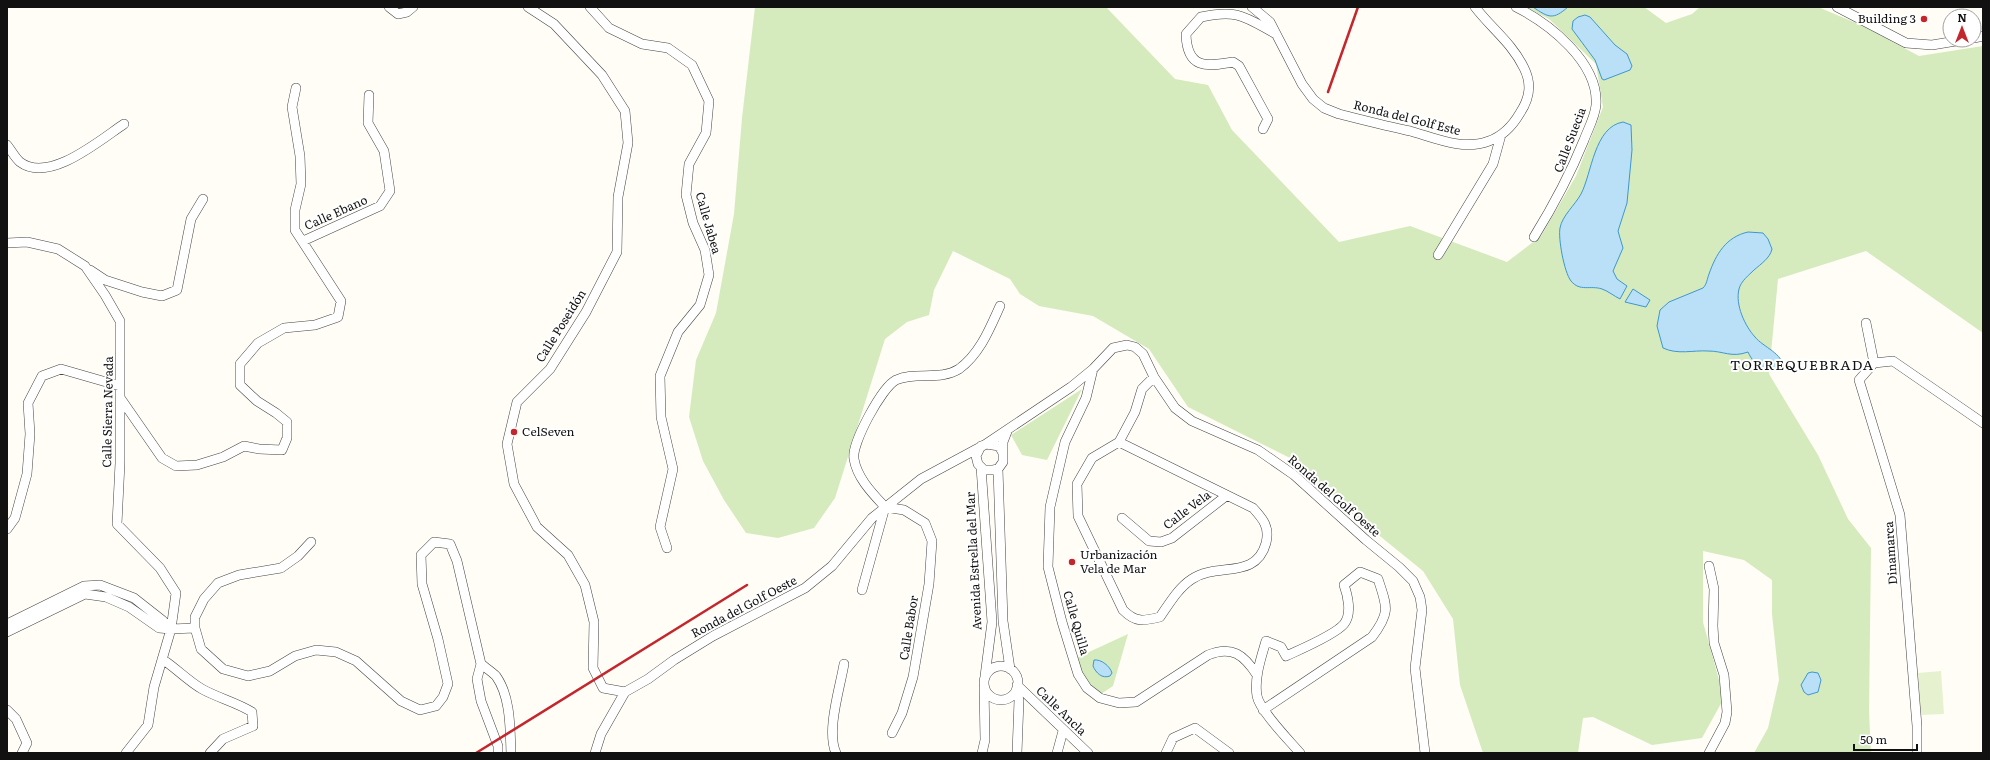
<svg xmlns="http://www.w3.org/2000/svg" width="1990" height="760" viewBox="0 0 1990 760" font-family="Literata,serif">
<style>
.green{fill:#d5ebbd}
.pitch{fill:#e6f2cf}
.water{fill:#b9e0f7;stroke:#3f96cf}
.lines{fill:none;stroke-linecap:round;stroke-linejoin:round}
.minor-casing{stroke:#444;stroke-width:10}
.minor{stroke:#fff;stroke-width:9}
.rail{stroke:#c4262e;stroke-width:2.5}
.poi-dot{fill:#c4262e;stroke:#fff;stroke-width:1.5}
.labels{text-anchor:middle;stroke-width:4;stroke-linejoin:round;paint-order:stroke}
.poi-label{font-size:12px;fill:#111;stroke:#fff;text-anchor:start}
.street-label{font-size:12px;fill:#111;stroke:#fff}
.quarter-label{font-size:14px;letter-spacing:1px;fill:#111;stroke:#fff}
</style>
<rect width="100%" height="100%" fill="#fffdf5"/>
<path class="green" d="M755,7H1106L1175,79L1208,85L1232,130L1339,242L1410,226L1507,262L1541,236L1576,176L1603,107L1596,64L1549,19L1526,7H1644L1666,23L1692,14L1700,7H1818L1863,26L1919,56L1983,46V333L1866,251L1778,279L1769,374L1818,455L1848,519L1871,548L1869,711L1871,753H1754L1768,728L1779,680L1772,614V580L1744,560L1703,551V622L1724,698L1702,738L1652,745L1593,717L1583,718L1578,753H1483L1460,685L1453,619L1423,571L1328,494L1290,458L1188,407L1149,349L1093,316L1039,306L1020,294L1010,279L953,251L934,290L929,315L907,322L885,339L835,498L814,528L778,538L746,533L724,500L703,461L689,417L696,360L716,313L734,214L742,118Z
M1082,389L1047,460L1022,455L1011,435Z
M1128,634L1113,686L1101,694C1085,685 1081,676 1076,658Z"/>
<path class="pitch" d="M1941,671L1944,714L1921,715L1918,673Z"/>
<path class="water" d="M1533,7H1568C1553,20 1549,18 1533,7Z
M1585,15L1590,17L1615,45L1627,54L1632,66L1630,70L1604,80L1602,79L1595,60L1572,29L1573,21L1578,17Z
M1623,122L1631,125L1632,150L1627,203L1618,231L1623,248L1613,271L1617,279L1627,286L1620,299C1614,296 1608,291 1602,289C1590,285 1580,292 1571,281C1564,272 1558,238 1560,228C1562,216 1575,205 1581,194C1592,173 1594,127 1623,122Z
M1748,232L1763,233L1768,239L1772,249C1770,258 1761,264 1754,270C1749,275 1741,281 1739,289C1735,305 1745,326 1755,337C1763,347 1784,354 1783,368C1768,375 1754,366 1748,352C1731,358 1724,351 1708,351C1693,350 1678,355 1663,348L1657,326L1660,310L1669,302L1703,288C1707,284 1707,279 1709,274C1716,254 1726,237 1748,232Z
M1633,289L1650,300L1646,307L1625,302Z
M1094,660C1101,659 1110,666 1112,673L1110,676C1102,679 1096,673 1093,666Z
M1812,672L1818,673L1821,680L1818,692L1808,695L1804,692L1801,685L1808,673Z"/>
<g class="lines">
<defs>
<path id="minor" d="M389,7L398,14L407,12L413,7
M528,7L554,24L602,75L625,111L628,143L618,197L617,252L586,312L550,369L517,402L507,444L514,484L537,527L568,555L585,585L594,622L593,668L603,688L625,692
M590,7L609,28L642,44L668,48L692,65L709,101L706,133L689,164L686,195L693,223L705,250L709,275L700,305L678,332L660,376L661,417L673,469L660,527L667,548
M1252,7L1270,22L1302,84L1313,99L1324,108L1339,114C1363,120 1386,126 1410,131C1435,138 1463,151 1489,141C1503,136 1513,125 1520,113C1530,98 1532,84 1524,68C1512,43 1491,28 1475,7
M1516,7C1550,24 1599,63 1596,105C1595,117 1588,129 1584,140C1569,177 1555,203 1534,237
M1837,7L1906,43L1932,45L1962,40
M1974,38L1983,36
M1263,129L1268,119L1239,66L1233,62C1206,67 1187,69 1186,34L1201,17C1238,9 1245,17 1276,34
M7,145C11,150 15,158 20,162C49,184 100,140 124,124
M303,241L380,206L390,191L384,151L368,123L369,95
M7,243L27,242L58,249L85,266L105,295L120,321V463L117,524L160,568L176,593L171,629L154,687L148,725L126,753
M1438,255L1493,164L1501,135
M90,270L105,280L142,292L162,296L177,290L191,219L203,199
M1866,323L1874,363
M1874,363L1859,380L1900,515L1917,726V753
M1874,363L1893,361L1983,423
M1093,369L1086,398L1065,442L1050,507L1048,567L1062,622L1078,674L1087,688L1100,698L1119,703L1136,702L1208,655C1232,645 1244,655 1257,675
M121,399L162,458L176,466L197,465L223,457L244,446L259,449L282,450L287,438V422L276,413L257,401L240,385V364L258,343L284,328L315,325L338,317L341,301L295,230V210L301,184L300,156L292,107L296,88
M1119,442L1253,508C1263,519 1270,527 1266,543C1256,580 1218,562 1192,579C1178,588 1169,604 1160,617C1143,621 1136,623 1123,610L1078,516L1077,484L1092,458L1119,442L1135,412L1142,389L1154,377
M986,444L1071,387L1093,369L1113,348L1127,345L1135,347L1143,354L1154,377L1175,408L1192,421L1258,450L1294,475L1366,540L1399,567L1413,581L1420,597L1422,610L1415,668L1425,753
M981,446L976,456L978,464L984,470H993L998,469L1003,462V442L1008,429
M981,467L992,622L985,676
M998,469L1003,621L1010,669
M1122,518L1149,541L1161,542L1172,538L1226,496
M7,529L15,518L27,474L30,434L28,403L42,376L61,369L120,386
M311,542L298,556L281,568L239,575L218,583L204,599L195,617V628L201,649L223,669L248,676L270,671L295,656L316,650L336,652L356,661L401,701L420,710L436,706L443,697L448,684L438,639L422,584L421,555L434,542L450,544L457,561L481,664L477,679L481,701L498,746V753
M1709,566L1714,589L1713,626L1714,643L1724,675L1727,712L1725,723L1709,753
M862,590L885,507
M7,624L84,586L100,585L134,598L162,620L171,629L159,628L129,607L106,597L85,594L7,632
M171,629L195,628
M162,659C176,668 188,681 202,689C218,698 236,702 252,712L253,726L223,739L210,753
M481,664C486,668 492,672 496,676C511,697 510,729 511,753
M984 683a17 17 0 1 1 34 0a17 17 0 1 1-34 0Z
M1017,685L1088,753
M1016,690L1019,700L1017,753
M625,692L648,679L674,660L713,636L805,588L832,566L872,518L921,479L986,444L999,446L1003,453
M7,710L16,719L27,743L22,753
M1263,710L1372,637C1391,612 1387,607 1378,579L1360,572L1344,585C1348,596 1352,614 1344,624C1335,635 1299,650 1286,656L1281,647L1266,641C1261,658 1254,678 1257,696C1260,711 1289,740 1300,753
M892,733L902,713L913,677L929,584L932,541L925,523L904,510L885,507C873,494 857,478 854,459C851,444 882,387 896,380C916,371 940,381 959,369C980,354 990,328 1000,306
M595,753L601,734L625,692
M836,753C826,731 840,688 844,664
M982,753L985,740L984,687
M1057,753L1063,731
M1166,753L1173,738L1195,728L1229,753"/>
</defs>
<use href="#minor" class="minor-casing"/>
<use href="#minor" class="minor"/>
<path class="rail" d="M1328,92L1358,7
M476,753L747,585"/>
</g>
<g class="poi-dot">
<circle cx="1924" cy="19" r="4"/>
<circle cx="514" cy="432" r="4"/>
<circle cx="1072" cy="562" r="4"/>
</g>
<g class="labels">
<g class="poi-label">
<text x="1916" y="23" text-anchor="end">Building 3</text>
<text x="522" y="436">CelSeven</text>
<text x="1080" y="559">Urbanización<tspan x="1080" dy="14">Vela de Mar</tspan></text>
</g>
<g class="street-label">
<text transform="translate(1407 118) rotate(14)" y="4">Ronda del Golf Este</text>
<text transform="translate(1570 140) rotate(-69)" y="4">Calle Suecia</text>
<text transform="translate(336 213) rotate(-24)" y="4">Calle Ebano</text>
<text transform="translate(708 223) rotate(74)" y="4">Calle Jabea</text>
<text transform="translate(561 326) rotate(-58)" y="4">Calle Poseidón</text>
<text transform="translate(108 412) rotate(-89)" y="4">Calle Sierra Nevada</text>
<text transform="translate(1334 496) rotate(41)" y="4">Ronda del Golf Oeste</text>
<text transform="translate(1187 510) rotate(-37)" y="4">Calle Vela</text>
<text transform="translate(1891 553) rotate(-94)" y="4">Dinamarca</text>
<text transform="translate(974 561) rotate(-93)" y="4">Avenida Estrella del Mar</text>
<text transform="translate(744 607) rotate(-28)" y="4">Ronda del Golf Oeste</text>
<text transform="translate(1076 623) rotate(74)" y="4">Calle Quilla</text>
<text transform="translate(909 628) rotate(-81)" y="4">Calle Babor</text>
<text transform="translate(1061 711) rotate(44)" y="4">Calle Ancla</text>
</g>
<g class="quarter-label">
<text x="1802" y="370">TORREQUEBRADA</text>
</g>
</g>
<rect width="1990" height="760" fill="none" stroke="#111111" stroke-width="16"/>
<g transform="translate(1962 28)"><circle r="19" fill="#ffffff" stroke="#a0a0a0"/>
<path d="M0-3L7 15L0 10L-7 15Z" fill="#c4262e"/>
<text y="-6" font-size="11" font-weight="bold" text-anchor="middle" fill="#111111">N</text>
</g>
<path d="M1854 744v6h63v-6" fill="none" stroke="#111111" stroke-width="2"/>
<text x="1860" y="744" font-size="12" fill="#111111" stroke="#ffffff" stroke-width="3" paint-order="stroke">50 m</text>
</svg>
